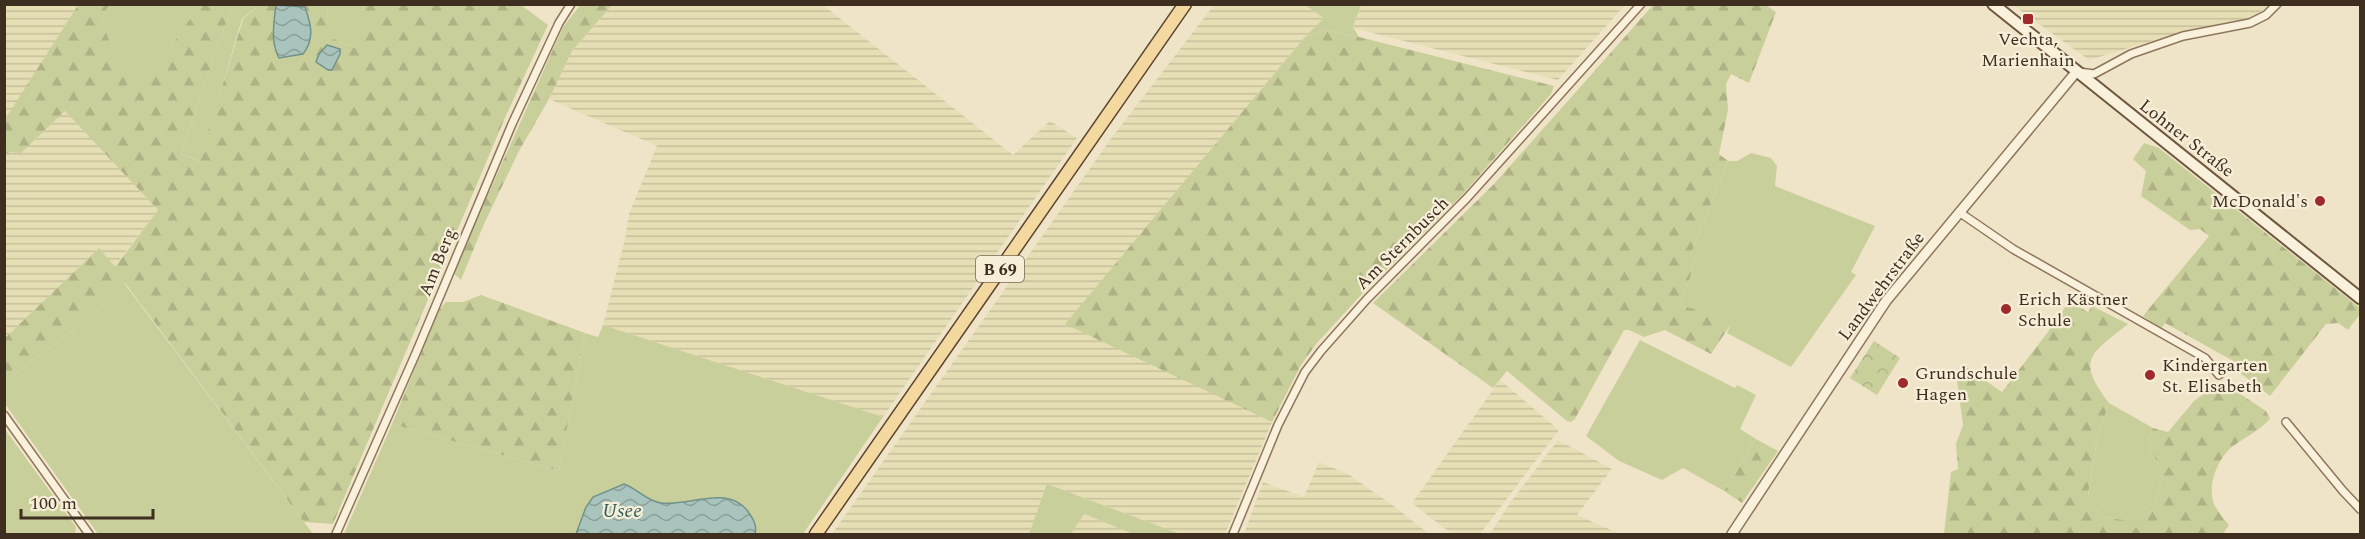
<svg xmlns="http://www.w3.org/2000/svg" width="2365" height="539" viewBox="0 0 2365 539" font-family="Spectral,serif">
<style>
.farmland{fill:url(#farmland-rules)}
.green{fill:#c9cf9b}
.forest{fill:url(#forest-firs)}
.park{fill:url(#park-crowns)}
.water{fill:url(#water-waves);stroke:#6f938a;stroke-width:1.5}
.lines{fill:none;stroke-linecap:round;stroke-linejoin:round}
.minor-casing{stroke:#8d765c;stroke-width:10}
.tertiary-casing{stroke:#8d765c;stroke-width:12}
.secondary-casing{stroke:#6f573f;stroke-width:14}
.primary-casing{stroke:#5b4430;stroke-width:15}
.minor{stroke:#faf1dc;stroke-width:7}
.tertiary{stroke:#faf1dc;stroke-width:9}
.secondary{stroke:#faf1dc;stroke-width:10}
.primary{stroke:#f3d9a0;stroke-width:12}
.poi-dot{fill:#9e2a2b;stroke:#f7eed8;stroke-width:2}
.labels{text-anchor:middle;stroke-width:4.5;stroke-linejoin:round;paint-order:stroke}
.shield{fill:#f7eed8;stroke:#756857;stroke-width:1.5}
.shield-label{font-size:16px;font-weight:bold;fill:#3d2e20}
.poi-label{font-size:18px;fill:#3d2e20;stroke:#f7eed8;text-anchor:start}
.street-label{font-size:18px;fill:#3d2e20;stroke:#f7eed8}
.water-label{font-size:20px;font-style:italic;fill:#2f5d5a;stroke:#f7eed8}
</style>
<defs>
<pattern id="farmland-rules" width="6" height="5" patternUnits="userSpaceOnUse" patternTransform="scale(1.5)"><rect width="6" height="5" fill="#e6deb5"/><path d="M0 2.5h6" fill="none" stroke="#c6bf9b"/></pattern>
<pattern id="forest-firs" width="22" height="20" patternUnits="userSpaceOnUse" patternTransform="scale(1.5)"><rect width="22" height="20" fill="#c9cf9b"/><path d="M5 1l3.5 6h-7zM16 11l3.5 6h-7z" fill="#aeb285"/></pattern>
<pattern id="park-crowns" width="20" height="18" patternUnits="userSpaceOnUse" patternTransform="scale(1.5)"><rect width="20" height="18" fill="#c9cf9b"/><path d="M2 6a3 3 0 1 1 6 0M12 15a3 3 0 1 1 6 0" fill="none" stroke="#aeb285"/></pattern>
<pattern id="water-waves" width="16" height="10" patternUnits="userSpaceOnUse" patternTransform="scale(1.5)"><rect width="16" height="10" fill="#a9c4bc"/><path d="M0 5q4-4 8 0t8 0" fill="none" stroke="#8ba098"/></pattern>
</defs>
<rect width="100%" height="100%" fill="#f0e4c8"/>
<path class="farmland" d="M5,5H78L5,121Z
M612,5H823L1013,155L1050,121L1077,138L883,417L603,325L625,239L629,214L657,146L549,99L572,51Z
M1214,5H1305L1325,18L1304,38L1066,323L1272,422L1225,534H1180L1047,484L1029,534H832L1110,140Z
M1361,5H1625L1558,80L1353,28Z
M2013,5H2272L2246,20L2175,34L2089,60Z
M65,111L158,210L114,267L99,248L5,338V154L11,152H22Z
M1500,380L1559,430L1480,534H1452L1412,503Z
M1558,440L1612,469L1577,515L1620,534H1490L1510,503Z
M1319,462L1348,474L1395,507L1429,534H1244L1263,482L1304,497Z
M1083,514L1133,534H1071Z"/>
<path class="green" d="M1322,4L1361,5L1353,27L1359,37L1324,30L1304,38L1324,18L1305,5Z
M109,5H200L133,100L101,20Z
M232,5H259L242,19L200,161L181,154Z
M327,5H363L357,48L328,37Z
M1751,153L1771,158L1777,166L1775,186L1875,226L1851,272L1856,275L1791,367L1727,333L1732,321L1681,305L1696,259L1690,256L1728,161H1737Z
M124,283L313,534H98L5,404L4,385L12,376L94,314Z
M603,325L883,417L803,534H755V523L743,505L704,498L692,502L661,503L647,498L632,487L579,530L576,534H344L392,424L559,471L585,333L598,337Z
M1640,340L1735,388L1737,385L1756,395L1740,429L1756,439L1724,491L1683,468L1662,480L1619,461L1586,436Z
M2109,403L2153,428L2148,441L2162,474L2156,502L2124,520L2102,517L2088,496L2097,439Z
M4,428L76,527L75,534H5Z
M1047,484L1180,534H1133L1084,514L1071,534H1029Z"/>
<path class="forest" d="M581,4L612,5L572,51L549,99L519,151L484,224L461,280L453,273L563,27Z
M1654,4L1766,5L1776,12L1749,83L1731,74L1726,84L1728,110L1719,154L1728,161L1690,256L1696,259L1681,305L1733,321L1711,354L1665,330L1644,337L1629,330H1624L1575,419L1571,422L1567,421L1507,371L1493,388L1373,303L1493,185Z
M78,5H109L101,20L133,99L200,5H232L181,154L199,161L243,19L259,5H276L274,25V49L311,40V28L305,7L292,5H327L329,37L356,48L363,5H521L548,25L504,120L333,524L304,522L125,283L94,314L12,376L5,385V338L99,248L115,267L158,210L65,111L21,153L11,152L5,154L4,121Z
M1324,30L1359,37L1554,86L1551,94L1462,195L1362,294L1317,343L1301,365L1272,422L1065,324L1304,38Z
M2144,143L2159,148L2360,308V314L2348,330L2338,323L2326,324L2270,396L2235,369L2237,363L2165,323L2161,329L2143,316L2209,236L2200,229L2190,230L2141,196L2146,171L2133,159Z
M481,295L585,333L559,471L392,424L439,310L446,302H463Z
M2069,301L2088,312L2092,306L2128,324C2091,354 2075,359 2109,403L2097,439L2088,495L2102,517L2124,520L2156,502L2162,474L2148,441L2153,428L2168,432L2194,401L2213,387L2224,392L2228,386L2266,411L2270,419C2259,431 2245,437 2232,447C2217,459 2206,488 2215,506C2219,513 2224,519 2229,525L2223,534H1944L1951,472L1958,469L1956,444L1963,425L1957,380L1966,367L2002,392L2057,320Z
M1756,439L1778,451L1742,503L1724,491Z"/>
<path class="park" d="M1874,341L1900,358L1877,395L1850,378Z"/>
<path class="water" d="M276,5L305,7C311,24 315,39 303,54L279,58C270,41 274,23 276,5Z
M327,45L340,49V54L332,70H328L316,62L319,54Z
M624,484C638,489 646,501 661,503C690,507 729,483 749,513C754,520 757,526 755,534H576L586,507L593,497Z"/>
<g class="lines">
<defs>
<path id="minor" d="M2079,72L2094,74L2131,54L2183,36L2250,23L2266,15L2277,4
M1959,212L2013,249L2205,358L2219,375
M4,415L89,534
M2286,422L2343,491L2360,509
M336,534L416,353L512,124L559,23L571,4
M1233,534L1278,425L1305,372L1321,351L1367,299L1467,198L1641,4"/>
<path id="tertiary" d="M1732,534L1886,301L2077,71"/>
<path id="secondary" d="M1993,4L2360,298"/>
<path id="primary" d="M816,534L1185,4"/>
</defs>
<use href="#minor" class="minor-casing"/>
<use href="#tertiary" class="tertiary-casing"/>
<use href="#secondary" class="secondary-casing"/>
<use href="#primary" class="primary-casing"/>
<use href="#minor" class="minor"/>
<use href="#tertiary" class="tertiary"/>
<use href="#secondary" class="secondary"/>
<use href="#primary" class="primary"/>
</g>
<g class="poi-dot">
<rect x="2022" y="13" width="12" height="12" rx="3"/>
<circle cx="2320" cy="201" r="6"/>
<circle cx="2006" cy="309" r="6"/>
<circle cx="2150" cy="375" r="6"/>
<circle cx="1903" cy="383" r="6"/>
</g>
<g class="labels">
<rect class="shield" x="976" y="256" width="48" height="26" rx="4.5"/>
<g class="shield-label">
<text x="1000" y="275">B 69</text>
</g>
<g class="poi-label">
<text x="2028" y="45" text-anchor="middle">Vechta,<tspan x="2028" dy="21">Marienhain</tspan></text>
<text x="2308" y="207" text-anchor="end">McDonald's</text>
<text x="2018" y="305">Erich Kästner<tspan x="2018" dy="21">Schule</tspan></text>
<text x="2162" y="371">Kindergarten<tspan x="2162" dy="21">St. Elisabeth</tspan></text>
<text x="1915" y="379">Grundschule<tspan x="1915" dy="21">Hagen</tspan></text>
</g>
<g class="street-label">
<text transform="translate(2187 138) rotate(38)" y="6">Lohner Straße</text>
<text transform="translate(1402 243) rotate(-45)" y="6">Am Sternbusch</text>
<text transform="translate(437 262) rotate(-68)" y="6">Am Berg</text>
<text transform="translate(1881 286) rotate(-53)" y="6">Landwehrstraße</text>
</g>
<g class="water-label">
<text x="622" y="517">Usee</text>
</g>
</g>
<rect width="2365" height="539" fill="none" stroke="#3d2e20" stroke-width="12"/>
<path d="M21 509v9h132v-9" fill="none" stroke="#3d2e20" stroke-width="3"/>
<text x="30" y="509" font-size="18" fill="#3d2e20" stroke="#f7eed8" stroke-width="4.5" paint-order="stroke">100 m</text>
</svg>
